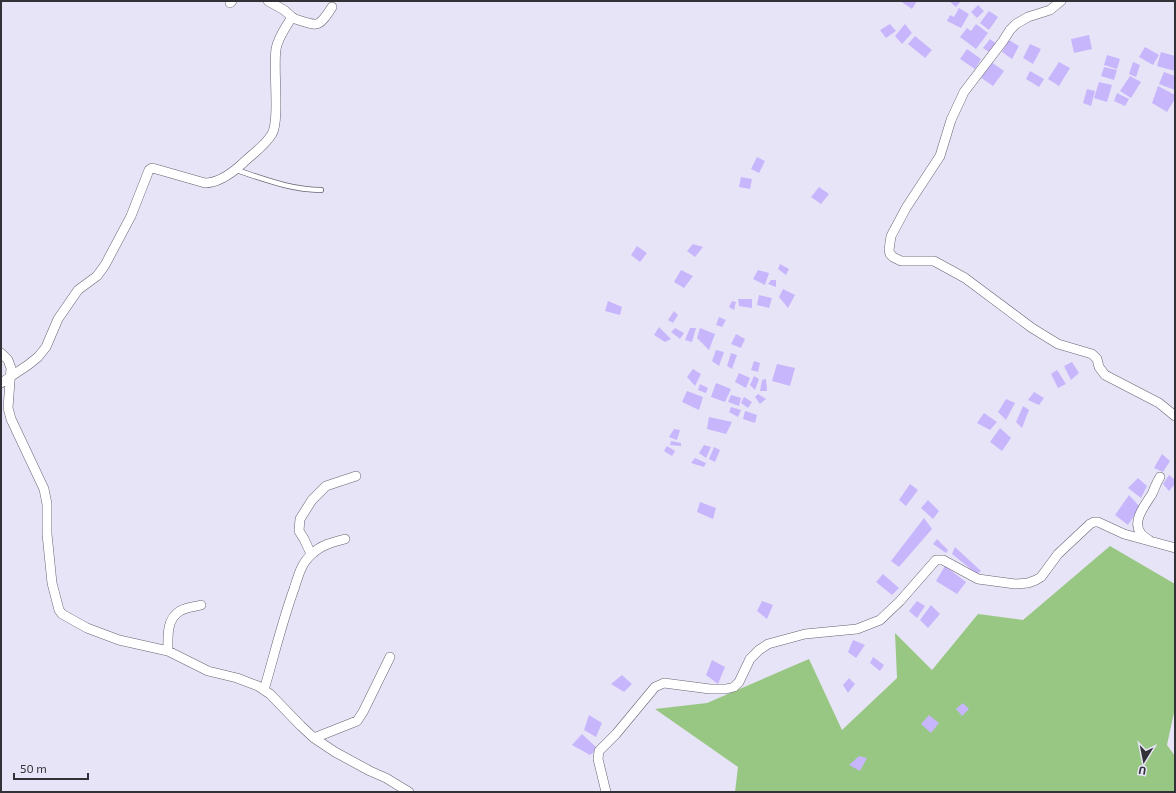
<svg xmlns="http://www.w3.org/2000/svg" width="1176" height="793" viewBox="0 0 1176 793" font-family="'Exo 2',sans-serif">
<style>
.green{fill:#98c783}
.building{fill:#c7b6fc}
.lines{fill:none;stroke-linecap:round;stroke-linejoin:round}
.lane-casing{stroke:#666372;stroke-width:6}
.street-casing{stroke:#666372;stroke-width:10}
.lane{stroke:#fff;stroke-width:4.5}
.street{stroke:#fff;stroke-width:9}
</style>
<rect width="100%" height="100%" fill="#e8e4f7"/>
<path class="green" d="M1110,546L1175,584V708L1167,745L1175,756V792H735L738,767L655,709L707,703L809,659L842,730L897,678L895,633L932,670L978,614L1023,620Z"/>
<path class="building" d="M900,1H917L912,9Z
M949,1H961L956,7Z
M978,5L984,11L977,18L971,12Z
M959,8L969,14L961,28L947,21L950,15L954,17Z
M989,11L998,17L989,30L980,23Z
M890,24L896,31L886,38L880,30Z
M905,24L912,33L902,44L895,36Z
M976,24L988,33L976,49L960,37L967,28L971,31Z
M1089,35L1092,49L1074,53L1071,39Z
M915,36L932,50L925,58L908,44Z
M990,39L998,45L992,54L983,48Z
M1009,40L1019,46L1012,59L1002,52Z
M1030,44L1041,49L1033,64L1023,58Z
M1145,47L1159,55L1153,65L1139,57Z
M967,49L981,59L975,69L960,59Z
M1161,52L1175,56V71L1157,66Z
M1107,55L1120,59L1117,69L1104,65Z
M991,62L1004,71L993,86L980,77Z
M1059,62L1070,68L1059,86L1048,79Z
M1133,62L1140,65L1136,77L1129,74Z
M1104,67L1117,70L1114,80L1101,76Z
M1030,71L1044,79L1039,87L1026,79Z
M1164,72L1175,76V90L1159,84Z
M1130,76L1141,82L1131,98L1120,91Z
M1099,82L1112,85L1107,102L1094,98Z
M1158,86L1175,95V99L1167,112L1152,103Z
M1087,89L1095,91L1091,106L1083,103Z
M1117,93L1129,99L1125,106L1114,101Z
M757,157L765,161L759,173L751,169Z
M741,177L752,179L750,189L739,187Z
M819,187L829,194L821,204L811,197Z
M693,244L703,247L695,257L687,251Z
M637,246L647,253L640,262L631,255Z
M780,264L789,269L786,275L778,269Z
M681,270L693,276L684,288L674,282Z
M758,270L769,273L765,285L753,279Z
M771,280H776V287L768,284Z
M783,289L795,295L788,308L779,297Z
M759,295L772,298L769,308L757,305Z
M738,299H752V308L739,306Z
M608,301L622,307L620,315L605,311Z
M732,301L736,302L734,310L729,307Z
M674,311L678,315L673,323L668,320Z
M719,317L726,320L722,327L716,325Z
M659,327L671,339L665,342L654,335Z
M675,328L684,333L680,339L671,332Z
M690,328H696L692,342L685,340Z
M700,328L715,334L709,350L697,338Z
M736,334L745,339L741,348L731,344Z
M716,350L724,352L719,366L712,361Z
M731,353L737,355L732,369L727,366Z
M754,361L760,363L758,372L751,370Z
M1072,362L1079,373L1071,380L1064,366Z
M777,364L795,368L790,386L772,381Z
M693,369L701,374L695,386L687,377Z
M1057,370L1066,384L1058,388L1051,374Z
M739,373L750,378L746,388L735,382Z
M754,376L759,379L755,390L750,385Z
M766,379L767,391H760L762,380Z
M716,383L731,389L725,402L711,397Z
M700,384L708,388L706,393L698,390Z
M687,391L703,397L699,410L682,402Z
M1034,392L1044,398L1039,405L1028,400Z
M758,394L766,399L760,404L755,397Z
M731,395L741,398L739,406L728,402Z
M744,397L752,402L748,408L741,403Z
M1006,399L1015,403L1006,420L998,412Z
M1023,406L1029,410L1022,428L1016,422Z
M731,407L741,410L738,417L729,412Z
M745,411L757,415L755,423L743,419Z
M984,413L997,422L990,430L977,423Z
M709,417L732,422L726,434L707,429Z
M1000,428L1011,438L1002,451L990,442Z
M674,429L680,430L677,440L669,437Z
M671,441L681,443V446L670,445Z
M704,445L711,447L706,458L699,453Z
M667,446L675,451L672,456L664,451Z
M714,447L720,450L715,462L709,459Z
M1162,454L1170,461L1163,472L1154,468Z
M695,458L706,463L704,467L691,463Z
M1169,475L1175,480V484L1169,491L1163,484Z
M1138,478L1147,486L1141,498L1128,488Z
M910,484L918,490L906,506L899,500Z
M1129,495L1140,507L1128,525L1115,515Z
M928,500L939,511L933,519L921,508Z
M700,502L716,508L713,519L697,512Z
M924,518L932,529L899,567L891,561Z
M937,539L948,550L946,553L933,544Z
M955,547L981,571L977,574L952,554Z
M945,566L966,582L957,594L936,581Z
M883,574L899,588L892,595L876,582Z
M762,601L773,605L767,619L757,611Z
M917,601L925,606L917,618L909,611Z
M931,605L940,614L928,628L920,620Z
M853,640L865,645L856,658L848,652Z
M873,657L884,665L880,671L870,663Z
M712,660L725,667L718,684L706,675Z
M622,675L632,684L624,692L611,684Z
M849,678L855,684L848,693L843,685Z
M963,703L969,709L962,716L956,709Z
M589,715L602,723L596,737L584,730Z
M929,715L939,723L931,733L921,724Z
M582,734L598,749L590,755L572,745Z
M859,756L867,758L860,771L849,765Z"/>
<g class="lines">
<defs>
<path id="lane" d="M236,170C264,179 291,190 321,190"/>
<path id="street" d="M268,1L284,10L292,17
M1061,1L1050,10L1028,17L1016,24L1010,30L1003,41L964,92L951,120L940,156L906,208L891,236L889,250L890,254L893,257L901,261H934L965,278L1032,328L1058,344L1092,354L1097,359L1099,367L1105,375L1159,403L1175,416
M230,3L232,1
M1,353L8,360L11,368L8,408L11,419L44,489L47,504V534L52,583L59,610L62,614L87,628L119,640L168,651L208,671L237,678L258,686L270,694L301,726L314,738L335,752L370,771L386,778L409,792
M1,383L28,365L38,357L46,347L58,319L78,290L97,276L105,265L131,216L149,170L152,168L156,169L205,183C218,183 232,173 242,164C252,154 264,147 272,134C280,120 273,69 276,49C278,37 286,27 292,17L295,19C318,26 318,29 332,7
M1149,540C1146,538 1141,535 1140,532C1132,520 1146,504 1152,494C1155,488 1156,483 1160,477
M311,554L304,539L299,531L300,519L312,500L326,486L356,476
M168,651C168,638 166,619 180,611C186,607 194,607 201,605
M264,690C274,656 282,622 294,589C298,577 301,563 312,554C321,545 333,542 345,539
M314,738L357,721L363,712L390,657
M606,792L598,759L599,751L616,734L655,687L664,683L710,689H726L734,687L739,682L750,659L759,650L768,644L805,634L857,629L880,620L900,601L936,560H943L978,579L1015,584L1028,583L1036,580L1041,577L1058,554L1090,524L1094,522H1098L1124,534L1175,548"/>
</defs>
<use href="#lane" class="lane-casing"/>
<use href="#street" class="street-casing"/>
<use href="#lane" class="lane"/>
<use href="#street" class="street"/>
</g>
<rect width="1176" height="793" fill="none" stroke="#333138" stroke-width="4"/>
<g transform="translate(1144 761) rotate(190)" stroke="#e8e4f7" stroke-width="3" paint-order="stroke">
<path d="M0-3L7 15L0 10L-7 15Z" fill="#333138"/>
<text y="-6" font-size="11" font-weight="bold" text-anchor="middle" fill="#333138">U</text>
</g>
<path d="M14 773v6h74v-6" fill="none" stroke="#333138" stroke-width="2"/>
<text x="20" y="773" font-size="12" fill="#333138" stroke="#e8e4f7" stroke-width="3" paint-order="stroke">50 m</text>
</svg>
